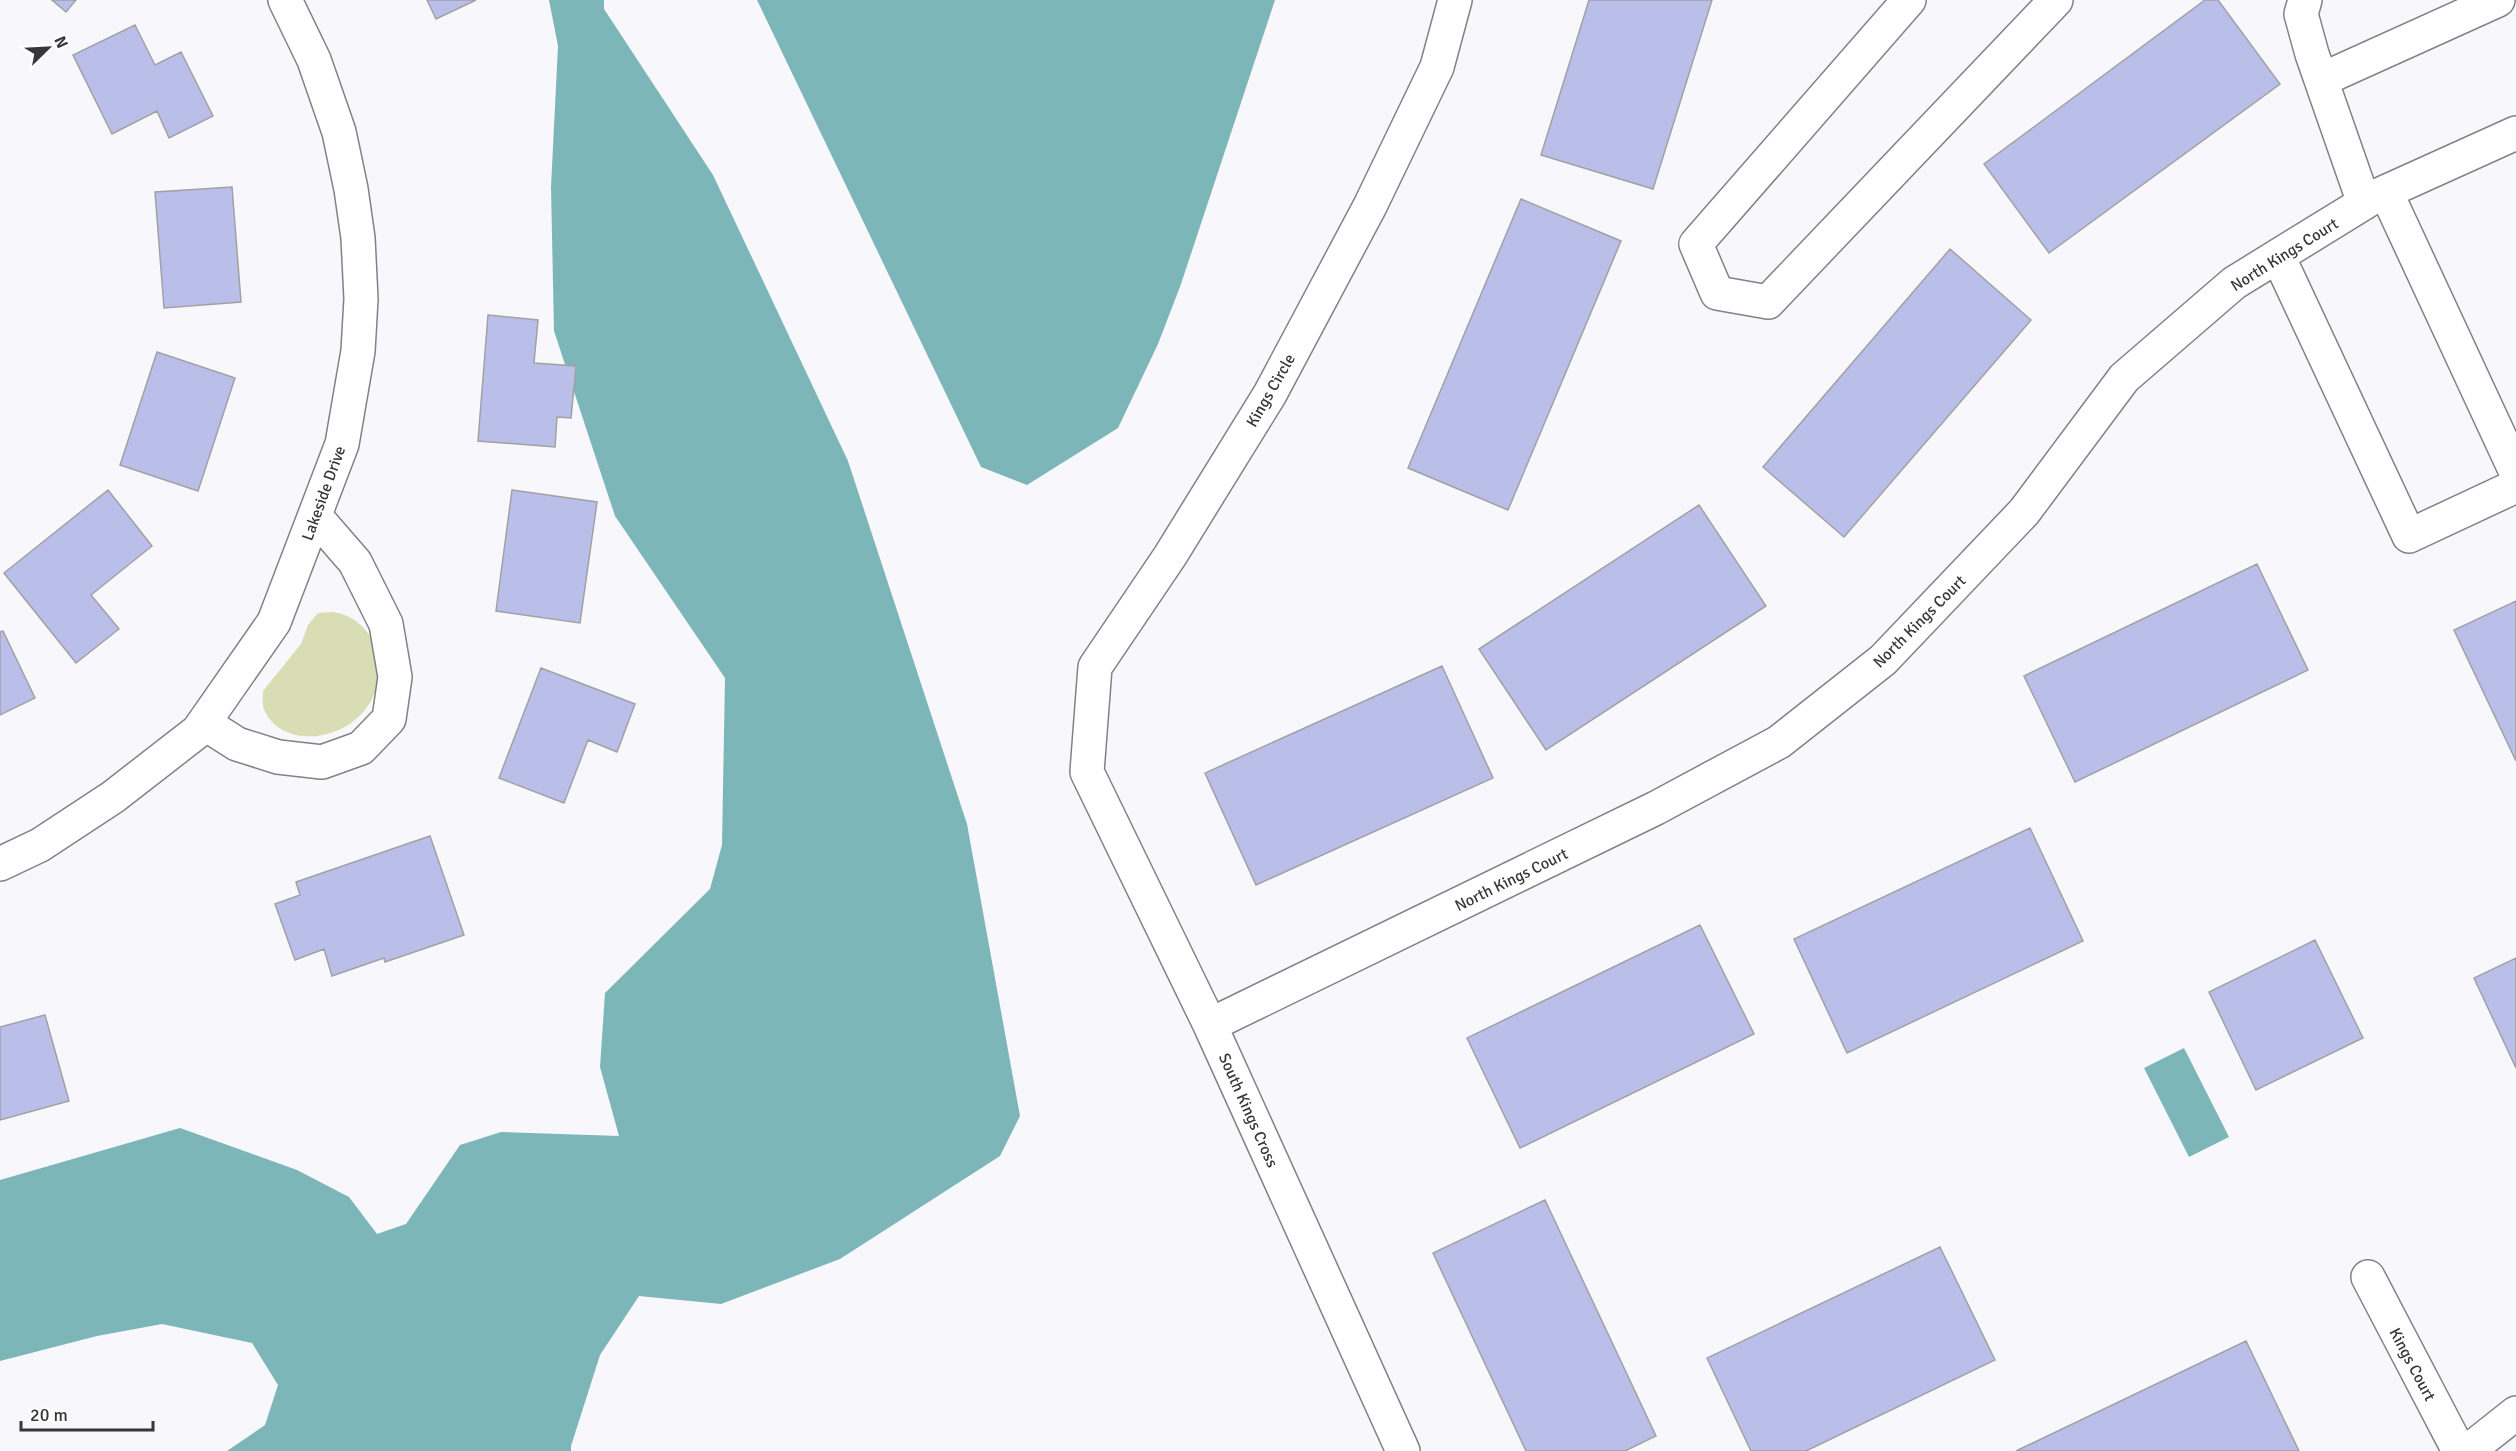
<svg xmlns="http://www.w3.org/2000/svg" width="2516" height="1451" viewBox="0 0 2516 1451" font-family="Signika,sans-serif">
<style>
.green{fill:#d8ddb3}
.water{fill:#7db6b8}
.building{fill:#babfea;stroke:#a1a1a5;stroke-width:1.5}
.lines{fill:none;stroke-linecap:round;stroke-linejoin:round}
.minor-casing{stroke:#818286;stroke-width:36}
.minor{stroke:#fff;stroke-width:33}
.labels{text-anchor:middle;stroke-width:4.5;stroke-linejoin:round;paint-order:stroke}
.street-label{font-size:16px;fill:#373739;stroke:#fff}
</style>
<rect width="100%" height="100%" fill="#f7f7fc"/>
<path class="green" d="M333,612C353,615 369,628 375,648C399,734 285,763 264,709C262,704 263,696 263,691L301,644L308,625L318,613Z"/>
<path class="water" d="M549,0H604V9L713,175L848,461L967,824L1020,1116L1000,1156L840,1259L721,1304L639,1296L600,1355L571,1446V1451H227L265,1425L278,1385L252,1343L162,1324L97,1336L0,1361V1180L180,1128L297,1170L349,1197L377,1234L406,1224L460,1145L501,1132L619,1136L600,1067L605,993L710,889L722,845L725,678L615,516L554,331L551,187L558,46Z
M757,0H1275L1181,284L1158,344L1118,428L1027,485L981,467Z
M2184,1048L2229,1137L2189,1157L2144,1068Z"/>
<path class="building" d="M52,0H76L66,12Z
M427,0H476L436,19Z
M1589,0H1712L1653,189L1541,155Z
M2205,0H2218L2280,84L2049,253L1984,164Z
M135,25L155,65L181,52L213,116L169,138L157,111L112,134L73,55Z
M232,187L241,302L164,308L155,192Z
M1521,199L1621,241L1508,510L1408,468Z
M1950,249L2031,320L1844,537L1763,467Z
M488,315L538,320L534,363L576,366L571,418L557,417L555,447L478,441Z
M157,352L235,378L198,491L120,465Z
M108,490L152,546L91,595L119,629L76,663L4,573Z
M512,490L597,502L580,623L496,611Z
M1699,505L1766,606L1546,750L1479,649Z
M2257,564L2308,670L2075,782L2024,676Z
M2516,601V761L2454,630Z
M3,631L35,698L0,715V632Z
M1442,666L1493,778L1256,885L1205,773Z
M541,668L635,704L617,752L588,740L564,803L499,778Z
M2030,828L2083,941L1847,1053L1794,939Z
M430,836L464,935L385,962L384,958L332,976L324,949L295,960L275,904L300,895L296,882Z
M1700,925L1754,1034L1520,1148L1467,1038Z
M2315,940L2363,1038L2256,1090L2209,992Z
M2516,958V1068L2474,978Z
M45,1015L69,1101L0,1120V1027Z
M1545,1200L1656,1436L1625,1451H1526L1433,1253Z
M1940,1247L1995,1360L1806,1451H1751L1707,1358Z
M2246,1341L2299,1451H2016Z"/>
<g class="lines">
<defs>
<path id="minor" d="M1909,0L1696,244L1717,293L1768,302L2056,0
M2305,0L2301,14L2312,54L2364,203
M2321,80L2498,0
M2386,192L2516,472
M2278,256L2409,536L2516,486
M204,723L237,744L278,757L322,762L361,748L389,719L395,677L386,624L355,562L315,516
M0,864L40,845L113,797L198,731L274,622L342,444L358,351L361,299L358,238L351,189L339,132L314,60L285,0
M1210,1025L1656,808L1779,742L1883,660L2024,512L2124,378L2234,283L2372,198L2516,133
M2368,1277L2459,1451
M1403,1451L1210,1025L1087,772L1095,667L1170,556L1270,394L1370,206L1437,67L1455,0
M2468,1451L2516,1413"/>
</defs>
<use href="#minor" class="minor-casing"/>
<use href="#minor" class="minor"/>
</g>
<g class="labels">
<g class="street-label">
<text transform="translate(2284 254) rotate(-32)" y="6">North Kings Court</text>
<text transform="translate(1270 390) rotate(-60)" y="6">Kings Circle</text>
<text transform="translate(323 493) rotate(-70)" y="6">Lakeside Drive</text>
<text transform="translate(1919 621) rotate(-45)" y="6">North Kings Court</text>
<text transform="translate(1511 879) rotate(-26)" y="6">North Kings Court</text>
<text transform="translate(1249 1110) rotate(66)" y="6">South Kings Cross</text>
<text transform="translate(2413 1364) rotate(62)" y="6">Kings Court</text>
</g>
</g>
<g transform="translate(48 48) rotate(66)" stroke="#ffffff" stroke-width="4.5" paint-order="stroke">
<path d="M0-4.5L10 22L0 15L-10 22Z" fill="#373739"/>
<text y="-9" font-size="16" font-weight="bold" text-anchor="middle" fill="#373739">N</text>
</g>
<path d="M21 1421v9h132v-9" fill="none" stroke="#373739" stroke-width="3"/>
<text x="30" y="1421" font-size="18" fill="#373739" stroke="#ffffff" stroke-width="4.5" paint-order="stroke">20 m</text>
</svg>
